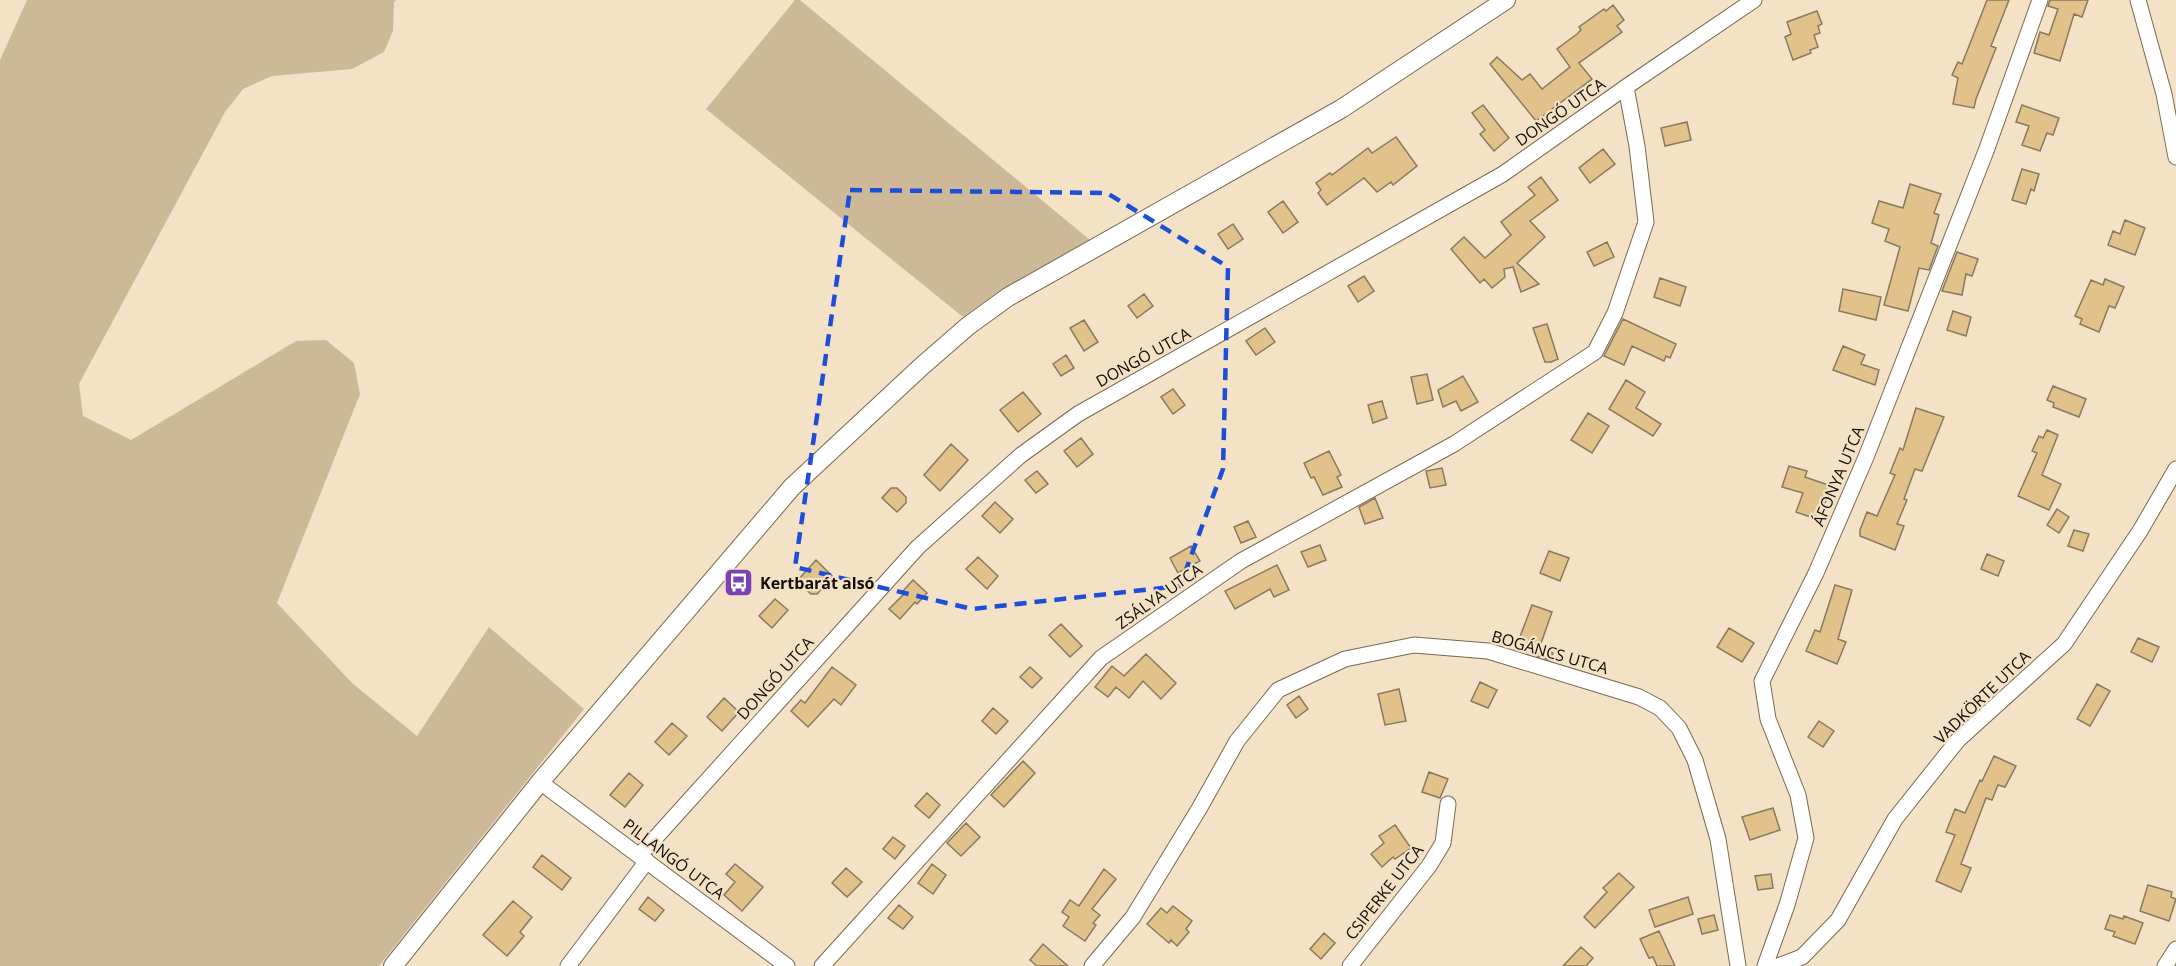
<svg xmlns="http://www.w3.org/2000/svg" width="2176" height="966" viewBox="0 0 2176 966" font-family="'Open Sans',sans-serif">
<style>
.green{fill:#cdb998}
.building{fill:#e2c28b;stroke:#89795f;stroke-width:1.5}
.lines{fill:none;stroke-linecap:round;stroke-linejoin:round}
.minor-casing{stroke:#78694f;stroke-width:17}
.tertiary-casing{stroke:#78694f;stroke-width:20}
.minor{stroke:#fff;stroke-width:15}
.tertiary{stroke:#fff;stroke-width:18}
.marked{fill:none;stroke:#1d4ed8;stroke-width:4.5;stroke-dasharray:12 8;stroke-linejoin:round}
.labels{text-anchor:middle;stroke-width:4.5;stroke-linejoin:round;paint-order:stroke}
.street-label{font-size:16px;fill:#130d04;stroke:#f4e2c6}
.poi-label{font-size:16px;font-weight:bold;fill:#130d04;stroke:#f4e2c6;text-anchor:start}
</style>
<rect width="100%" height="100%" fill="#f4e2c6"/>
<path class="green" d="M27,0H396L394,2L393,31L384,52L352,69L272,76L243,89L225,112L79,384L83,416L131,440L296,341L326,340L354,363L360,394L277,603L352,683L417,736L489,627L584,709L379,966H0V60Z
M795,0H800L1090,240L1002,289L963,317L706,109Z"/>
<path class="building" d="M1987,0H2009L1991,46L1996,48L1976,99L1974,108L1953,104L1958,78L1952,75L1958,62L1962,64Z
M2050,0H2088L2082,17L2074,14L2060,61L2034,53L2040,32L2049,35L2058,9L2048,6Z
M1613,5L1624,20L1617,26L1622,32L1579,63L1592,79L1536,121L1490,64L1497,57L1522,80L1530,74L1542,89L1570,67L1557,49L1577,34L1581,30L1579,27L1604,9L1606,11Z
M1817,11L1822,24L1818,26L1820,33L1814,35L1818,47L1810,50L1811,53L1793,60L1785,37L1791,34L1787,22Z
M1483,105L1509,138L1494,151L1480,134L1485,130L1472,113Z
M2022,105L2059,118L2053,135L2047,133L2040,151L2022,145L2029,126L2016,122Z
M1687,122L1691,140L1665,146L1661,128Z
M1396,137L1417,166L1393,185L1391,182L1377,192L1364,178L1327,205L1318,193L1321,190L1316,183L1330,173L1332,175L1368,148L1372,153Z
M1603,149L1615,164L1590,183L1579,168Z
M2022,169L2039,174L2034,191L2031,189L2026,204L2012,200Z
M1541,177L1558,200L1530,221L1545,237L1517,263L1539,284L1521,292L1513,267L1504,269L1505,277L1492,288L1484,279L1480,283L1451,249L1464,237L1485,258L1511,235L1501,222L1535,195L1528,187Z
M1910,184L1941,194L1934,213L1939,215L1931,243L1938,246L1929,270L1919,268L1908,311L1884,305L1900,247L1885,241L1889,229L1872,223L1879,201L1903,208Z
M1283,201L1298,222L1283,233L1268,212Z
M2125,220L2145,228L2135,255L2108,245L2113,231L2120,234Z
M1233,224L1243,239L1228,249L1218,234Z
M1607,242L1614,257L1594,266L1587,252Z
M1957,252L1978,259L1972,276L1966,274L1962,295L1942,291Z
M1364,276L1374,291L1358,302L1348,286Z
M1660,278L1686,287L1680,306L1654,297Z
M2105,279L2124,287L2115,308L2109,306L2099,332L2080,324L2082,319L2075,316L2091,280L2103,285Z
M1843,289L1881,297L1876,320L1839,311Z
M1144,294L1153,306L1137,318L1128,306Z
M1953,311L1971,317L1966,336L1947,330Z
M1623,319L1676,344L1670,358L1666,356L1664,361L1632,346L1624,365L1604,356Z
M1084,320L1098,342L1084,351L1070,328Z
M1547,324L1558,359L1551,362H1545L1533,328Z
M1265,328L1275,342L1256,355L1246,341Z
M1843,346L1865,355L1861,364L1879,370L1875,385L1833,370Z
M1066,355L1074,368L1061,376L1053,364Z
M1427,374L1433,400L1417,404L1411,377Z
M1463,376L1478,402L1461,411L1456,401L1443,407L1438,390Z
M1626,380L1645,392L1636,408L1661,424L1653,436L1609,409Z
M2053,386L2086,399L2079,417L2053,407L2054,403L2047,400Z
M1173,389L1185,405L1173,414L1161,397Z
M1023,392L1041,414L1018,432L1000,410Z
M1382,401L1387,418L1373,423L1368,405Z
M1916,408L1944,417L1922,471L1915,469L1904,499L1907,500L1897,524L1904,526L1895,550L1860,536V530L1867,512L1877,516L1895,475L1890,473L1900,448L1903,450Z
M1588,413L1609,426L1592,453L1571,440Z
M2047,430L2058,435L2042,475L2061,484L2049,510L2018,496L2037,453L2032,451L2039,436L2043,438Z
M1081,438L1093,454L1077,467L1064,451Z
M951,444L968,460L940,491L924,475Z
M1329,451L1341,475L1337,477L1342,487L1323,495L1314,477L1311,478L1304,463Z
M1789,466L1807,471L1805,477L1831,486L1819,520L1796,512L1803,493L1782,487Z
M1442,468L1446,485L1430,488L1426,471Z
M1037,471L1048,484L1036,493L1025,480Z
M891,488H897L906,497V503L897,512L882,498Z
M1375,498L1383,518L1365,524L1359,507Z
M995,502L1013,519L1000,533L982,516Z
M2057,509L2069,517L2059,533L2047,525Z
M1248,521L1256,537L1241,543L1234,527Z
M2074,530L2089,534L2083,551L2068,546Z
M1320,545L1326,560L1308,567L1301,552Z
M1191,546L1200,561L1178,573L1170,558Z
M1549,551L1569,558L1560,581L1540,573Z
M1987,554L2004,561L1998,576L1981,569Z
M978,557L998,576L987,589L966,569Z
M816,560L833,577L817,594H811L797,581Z
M1277,565L1289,590L1274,597L1270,589L1235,609L1225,591Z
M913,580L927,593L917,604L915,602L900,619L889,609L905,593L903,591Z
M1835,585L1852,590L1838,639L1846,642L1837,664L1806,651L1815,630L1820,632Z
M775,599L788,610L772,628L759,616Z
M1532,605L1552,612L1539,649L1518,642Z
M1061,624L1082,646L1070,657L1049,635Z
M1729,628L1754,643L1742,662L1717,647Z
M2138,638L2159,647L2152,662L2131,652Z
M1540,648L1553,653L1550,660L1536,656Z
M1146,654L1176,683L1161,699L1143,681L1129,698L1116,687L1108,697L1095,687L1112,666L1124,676Z
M832,667L856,685L841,705L834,699L808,727L791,711L801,700L805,703Z
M1030,667L1042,678L1032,688L1020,677Z
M1480,682L1497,690L1488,708L1471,701Z
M2097,684L2110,691L2090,726L2077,719Z
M1399,689L1406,721L1385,725L1378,694Z
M1299,696L1308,709L1296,718L1287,705Z
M724,698L739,712L722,731L707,717Z
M993,708L1008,721L996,734L982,721Z
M1819,721L1834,731L1823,747L1808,737Z
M672,723L687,736L669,755L655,742Z
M1994,756L2016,766L2005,787L1998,785L1992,800L1986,798L1961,864L1971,868L1961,892L1936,881L1955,835L1946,832L1955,809L1965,813L1980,780L1982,781Z
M1023,761L1035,773L1004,807L991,795Z
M1429,772L1448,779L1440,798L1422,792Z
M629,773L643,785L625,807L610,795Z
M927,793L940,805L929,818L915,806Z
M1773,808L1780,830L1750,840L1742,817Z
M966,823L980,837L961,856L947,843Z
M1395,825L1411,848L1395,859L1393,857L1382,867L1371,854L1384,843L1379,836Z
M893,837L905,846L895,859L883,849Z
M542,855L571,878L562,890L533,867Z
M735,864L763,887L742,911L724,895L735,882L726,874Z
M932,864L946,875L933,894L918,883Z
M846,868L862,882L847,897L832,883Z
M1104,869L1116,879L1092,909L1100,915L1093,923L1096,925L1085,941L1063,926L1069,917L1062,912L1070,900L1079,906Z
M1619,873L1634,887L1595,928L1584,917L1607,892L1603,888Z
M1771,874L1773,888L1758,890L1755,876Z
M2148,885L2172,892L2171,897L2176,899L2169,921L2140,911Z
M648,897L664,910L655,921L639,909Z
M1688,897L1693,914L1655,927L1649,910Z
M513,901L532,917L520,932L524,936L507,956L483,935Z
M899,905L913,917L903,929L888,918Z
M1173,906L1192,921L1186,929L1189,932L1177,946L1171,940L1169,943L1147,924L1161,908L1167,913Z
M1714,915L1718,930L1702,934L1698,919Z
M2110,915L2123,919L2124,916L2143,923L2135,944L2113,936L2115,932L2105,929Z
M1659,931L1675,966H1657L1653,957L1649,958L1640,939Z
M1324,933L1335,943L1321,959L1310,949Z
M1043,944L1053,953L1068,966H1037L1030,960Z
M1581,947L1593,958L1586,966H1563Z"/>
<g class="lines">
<defs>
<path id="minor" d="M2138,0L2164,94L2176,157
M540,782L787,966
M639,856L918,547L1021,455L1078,414L1503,174L1626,87L1754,0
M568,966L647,861
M822,966L1101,658L1241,561L1454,444L1595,352L1615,313L1646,222L1637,146L1626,87
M1092,966L1133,917L1199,809L1237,741L1278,690L1345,659L1414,645L1488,651L1639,697L1660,708L1679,728L1695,760L1718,839L1738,966
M1350,966L1429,866L1443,843L1448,804
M1765,966L1787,905L1806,838L1798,795L1768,719L1762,681L1816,573L1866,457L1986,151L2040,0
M1778,966L1802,957L1838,920L1895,819L1958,740L2064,644L2140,531L2176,469
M2165,966L2176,949"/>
<path id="tertiary" d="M393,966L540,782L792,487L922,366L968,326L1008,297L1341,109L1506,0"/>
</defs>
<use href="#minor" class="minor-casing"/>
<use href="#tertiary" class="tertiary-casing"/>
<use href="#minor" class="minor"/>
<use href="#tertiary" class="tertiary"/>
</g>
<path class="marked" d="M850,190L1107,193L1228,267L1223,469L1180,586L972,609L795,567Z"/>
<defs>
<symbol id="bus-square" viewBox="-11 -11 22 22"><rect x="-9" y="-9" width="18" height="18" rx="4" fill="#7a40b6" stroke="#f4e2c6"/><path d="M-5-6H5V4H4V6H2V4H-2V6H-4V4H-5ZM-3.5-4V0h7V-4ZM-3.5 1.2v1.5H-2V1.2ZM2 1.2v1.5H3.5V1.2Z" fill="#fff"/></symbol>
</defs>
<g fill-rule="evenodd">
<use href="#bus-square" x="722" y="566" width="33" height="33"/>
</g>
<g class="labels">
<g class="street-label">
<text transform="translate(1560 112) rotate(-35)" y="6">DONGÓ UTCA</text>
<text transform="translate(1143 357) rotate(-29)" y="6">DONGÓ UTCA</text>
<text transform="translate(1838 476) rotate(-67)" y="6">ÁFONYA UTCA</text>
<text transform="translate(1159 596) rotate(-35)" y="6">ZSÁLYA UTCA</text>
<text transform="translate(1550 652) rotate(16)" y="6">BOGÁNCS UTCA</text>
<text transform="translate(775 678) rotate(-48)" y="6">DONGÓ UTCA</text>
<text transform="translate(1982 697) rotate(-44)" y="6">VADKÖRTE UTCA</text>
<text transform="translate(674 859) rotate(37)" y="6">PILLANGÓ UTCA</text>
<text transform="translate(1384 892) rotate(-52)" y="6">CSIPERKE UTCA</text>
</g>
<g class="poi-label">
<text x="760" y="589">Kertbarát alsó</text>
</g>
</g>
</svg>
